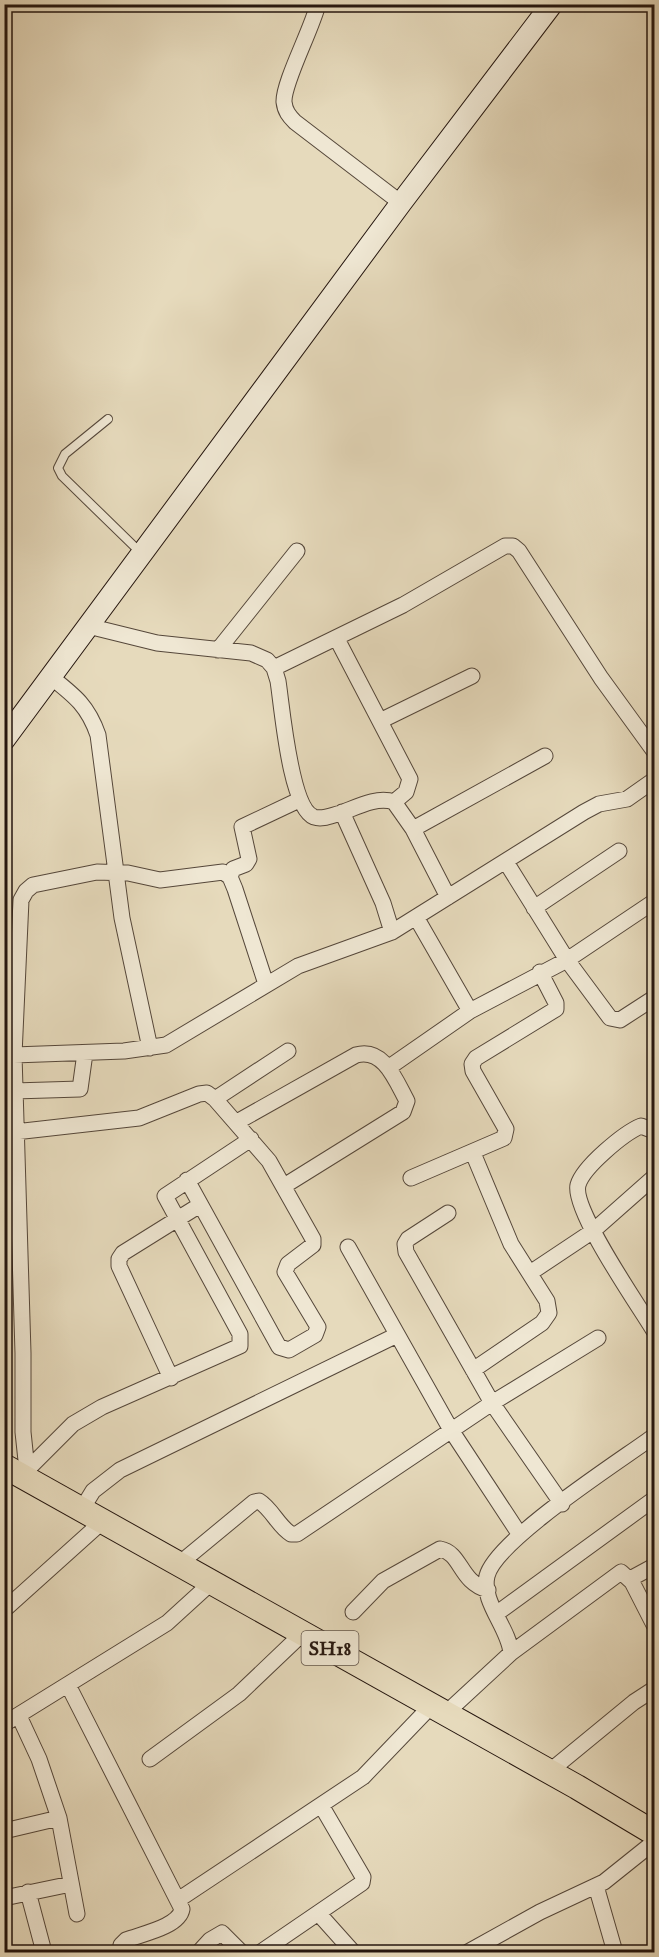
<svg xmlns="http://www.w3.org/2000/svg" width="659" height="1957" viewBox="0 0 659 1957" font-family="'IM FELL English',serif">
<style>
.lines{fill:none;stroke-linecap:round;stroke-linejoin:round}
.lane-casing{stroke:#55473a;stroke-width:10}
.street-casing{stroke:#55473a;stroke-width:17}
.secondary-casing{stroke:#25160f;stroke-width:23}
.primary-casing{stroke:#25160f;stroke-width:26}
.lane{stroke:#efe7d3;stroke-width:8}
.street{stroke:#efe7d3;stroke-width:15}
.secondary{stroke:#efe7d3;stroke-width:21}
.primary{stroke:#e6dabc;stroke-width:24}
.labels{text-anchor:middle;stroke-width:6;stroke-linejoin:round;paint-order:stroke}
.shield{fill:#efe7d3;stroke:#62554a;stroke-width:1.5}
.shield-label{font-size:20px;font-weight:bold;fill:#25160f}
</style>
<rect width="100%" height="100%" fill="#e6dabc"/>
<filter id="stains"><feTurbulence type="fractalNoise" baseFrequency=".00333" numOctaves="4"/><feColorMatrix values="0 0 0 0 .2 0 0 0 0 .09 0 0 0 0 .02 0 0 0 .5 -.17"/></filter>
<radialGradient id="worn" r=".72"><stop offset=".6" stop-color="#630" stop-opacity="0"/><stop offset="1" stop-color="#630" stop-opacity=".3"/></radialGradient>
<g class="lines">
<defs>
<path id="lane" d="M108,419L65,454L58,468L62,476L141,553"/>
<path id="street" d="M318,4C312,29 283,83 284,102C285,111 289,116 295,122L401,203
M88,626L157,643L251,653L267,660L274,668L278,681C282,706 290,808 314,817C323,820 332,815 341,813C357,807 377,796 394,802L413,829L448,897
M337,639L410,779L406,792L394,802
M218,650L297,551
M274,668L403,605L505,546H513L519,551L601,678L654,751
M51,677C75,696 88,706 98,735L122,918L150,1048
M380,721L472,676
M342,812L383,903L392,932
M413,829L545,756
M506,862L567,960L610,1018L620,1020L654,998
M230,877L233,869L246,864L249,859L242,827L299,800
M534,908L619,851
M416,917L470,1011
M14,1055L124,1051L166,1045L298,966L392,932L584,812L599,804L627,799L654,780
M388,1068L470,1011L567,960L652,903
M14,1091L80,1089L85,1053
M215,1099L288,1051
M237,1122L356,1055C384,1047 396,1081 407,1101L403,1112L284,1186
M654,1131L641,1126C624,1133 583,1167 578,1185C572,1210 639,1306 654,1331
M15,1132L139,1118L199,1094L207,1093L215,1099L269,1161L313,1239V1245L288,1264L285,1272L318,1327L315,1335L289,1350L279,1347L187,1180
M473,1153L511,1244L547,1301L549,1313L542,1323L473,1370
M411,1178L504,1138L506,1129L473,1071L472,1064L476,1058L556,1009V1003L540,972
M448,1213L408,1239L405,1244L406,1252L492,1403L562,1504
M348,1247L451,1430L520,1535
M530,1273L593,1231L654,1177
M171,1378L119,1266V1259L123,1253L200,1205
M27,1470L23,1432V1353L14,1055L21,900L26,891L33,885L97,872L128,873L160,880L223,872L230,877L235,889L266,984
M24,1473L73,1424L102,1407L240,1346V1334L165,1196L251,1139
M82,1509L93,1491L120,1470L397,1335
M179,1564L254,1502L259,1501C272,1509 278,1526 291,1534H297L492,1403L598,1338
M630,1579L654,1566
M4,1610L103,1521
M353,1612L383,1581L440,1549C462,1553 459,1582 488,1590
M496,1614L654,1499
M511,1653L621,1572L632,1582L654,1625
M68,1685L182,1909C179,1927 141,1934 126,1940L121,1945L120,1952
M445,1714L511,1653C509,1628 481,1602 487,1576C496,1540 620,1461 654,1436
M19,1716L39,1759L59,1818L77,1914
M4,1724L167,1623L212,1582
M150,1759L239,1694L303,1633
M550,1771L634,1702L654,1689
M4,1831L59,1818
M596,1886L615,1952
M28,1892L44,1952
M4,1898L71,1884
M178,1900L363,1777L432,1705
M319,1914L353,1952
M199,1952L210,1940L222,1933L241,1952
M261,1952L362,1883L363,1877L321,1805
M468,1952L540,1912L604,1882L654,1842"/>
<path id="secondary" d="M4,740L401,203L552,4"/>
<path id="primary" d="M4,1466L577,1787L654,1833"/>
</defs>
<use href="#lane" class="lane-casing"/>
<use href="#street" class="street-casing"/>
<use href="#secondary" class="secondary-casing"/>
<use href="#primary" class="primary-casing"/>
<use href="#lane" class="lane"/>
<use href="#street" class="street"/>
<use href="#secondary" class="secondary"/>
<use href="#primary" class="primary"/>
</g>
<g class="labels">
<rect class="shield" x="301.5" y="1631" width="57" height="34" rx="4.5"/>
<g class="shield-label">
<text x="330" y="1655">SH18</text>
</g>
</g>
<rect width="659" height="1957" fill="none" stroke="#e6dabc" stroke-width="24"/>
<rect x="6" y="6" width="647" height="1945" fill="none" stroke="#25160f" stroke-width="3"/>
<rect x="12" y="12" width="635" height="1933" fill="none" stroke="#25160f" stroke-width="1.5"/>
<rect width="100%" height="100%" filter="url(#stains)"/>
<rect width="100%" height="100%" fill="url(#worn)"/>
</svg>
